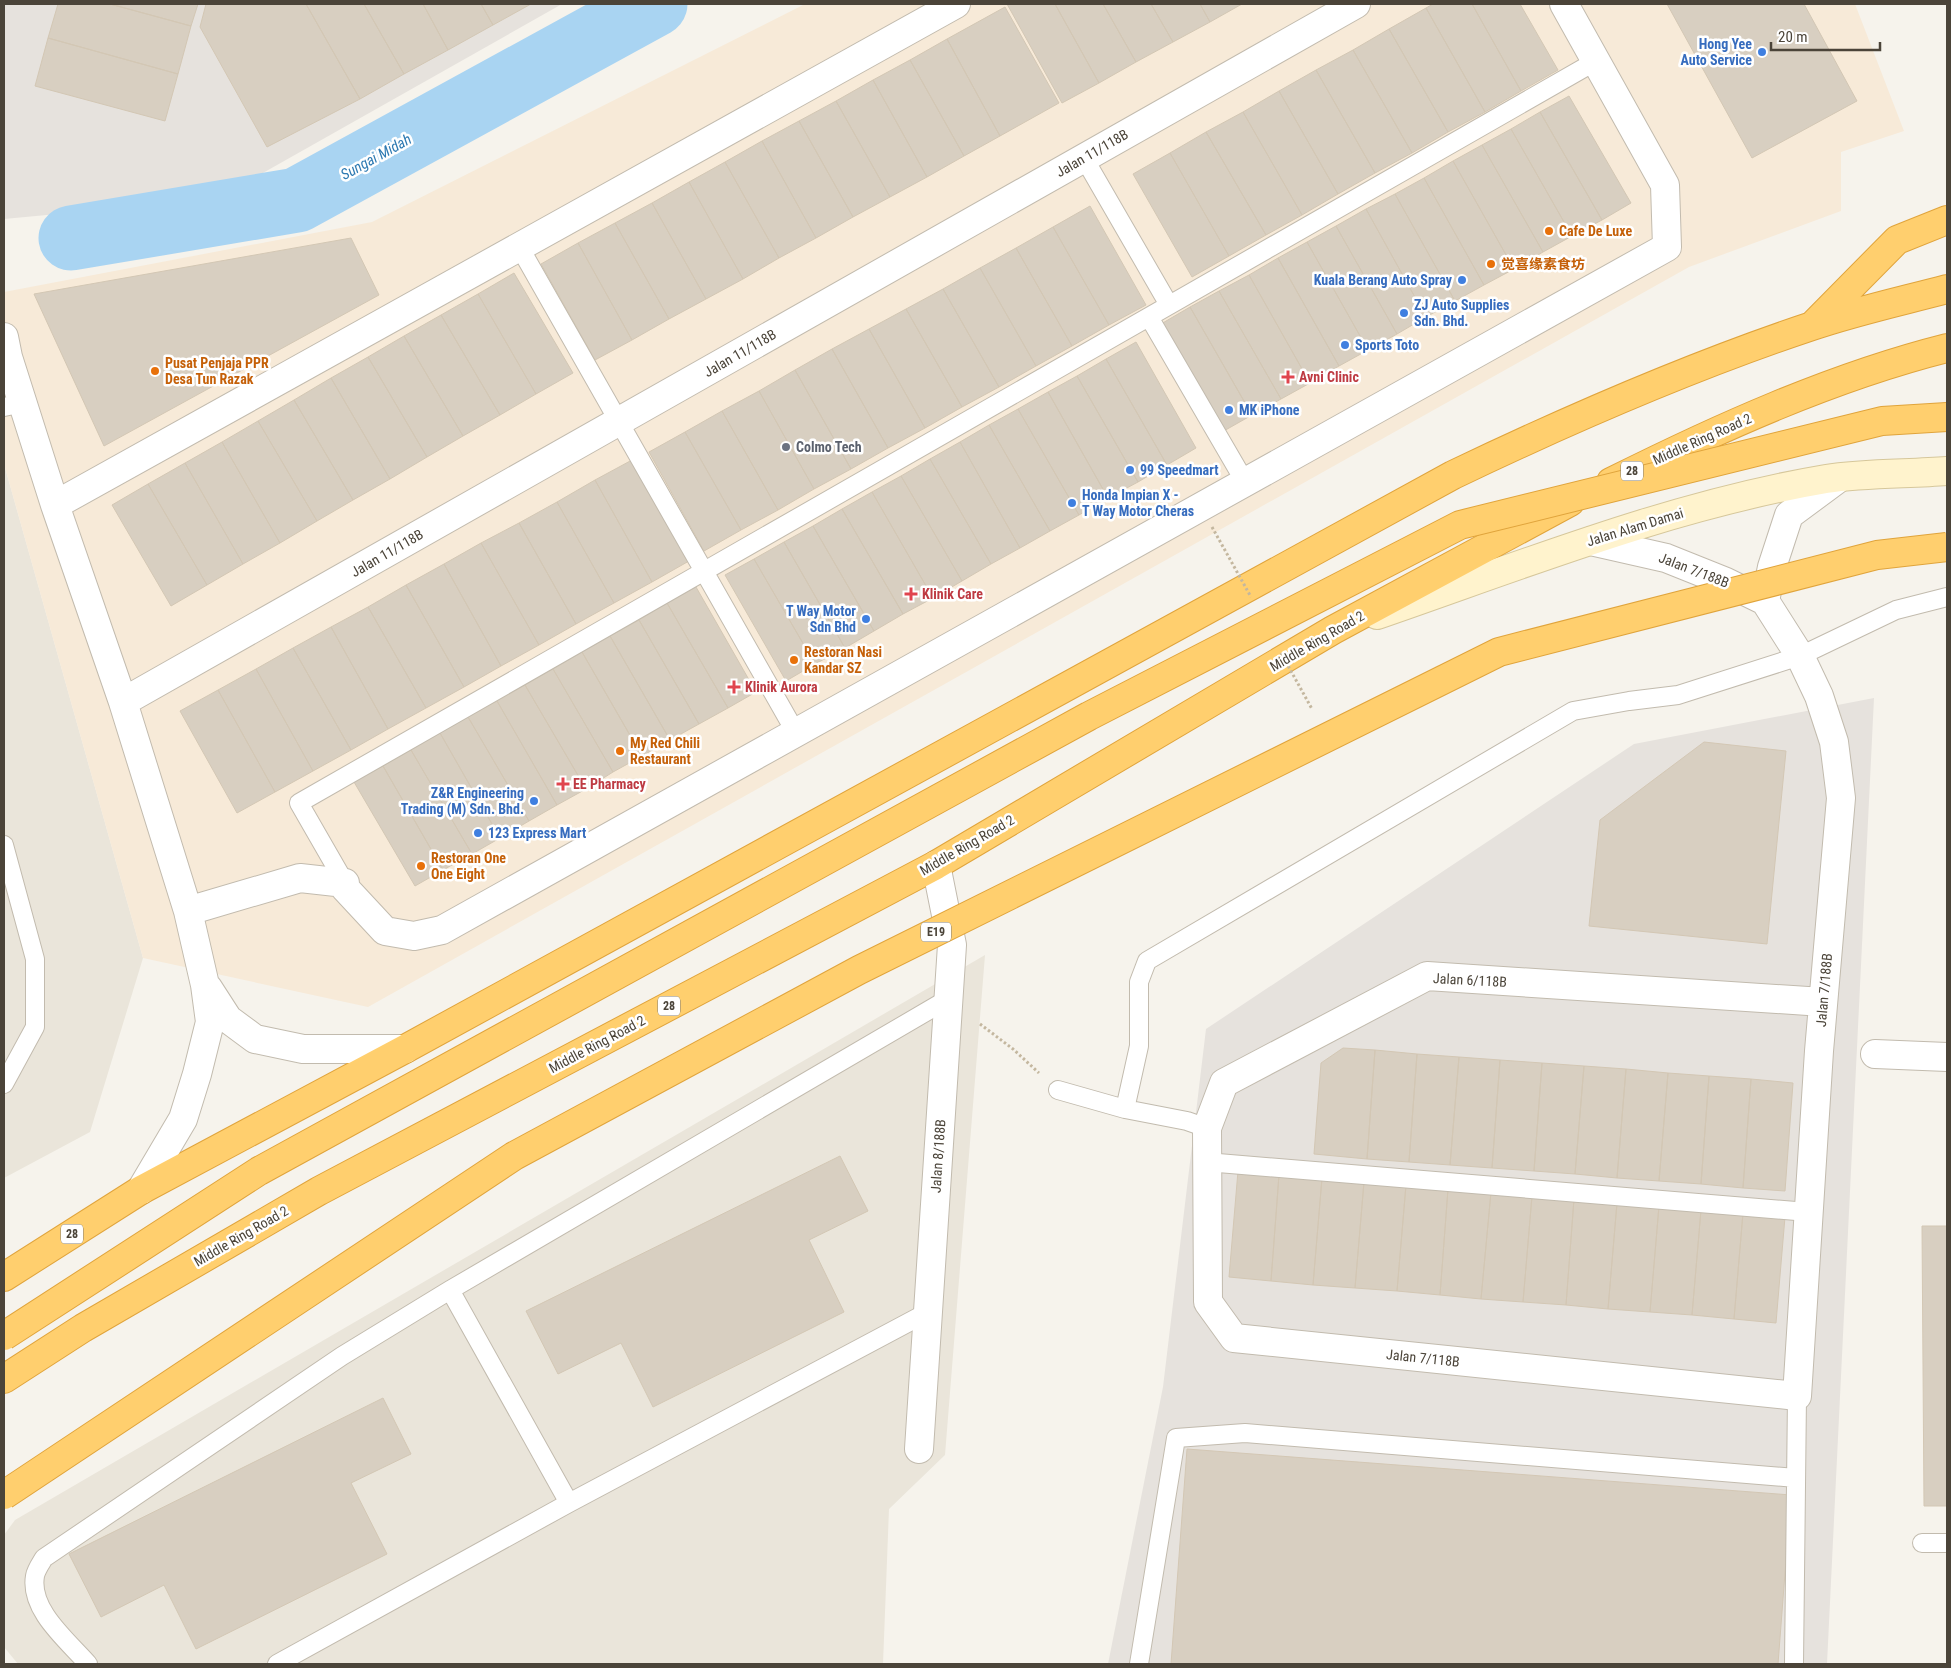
<svg xmlns="http://www.w3.org/2000/svg" width="1951" height="1668" viewBox="0 0 1951 1668" font-family="'Roboto Condensed','Noto Sans SC',sans-serif">
<style>
.residential{fill:#eae5da}
.commercial{fill:#f7ead8}
.industrial{fill:#e6e2dd}
.lines{fill:none;stroke-linecap:round;stroke-linejoin:round}
.river{stroke:#a9d4f2;stroke-width:65}
.building{fill:#d8cfc1;stroke:#d3c7b4}
.lane-casing{stroke:#c2bbae;stroke-width:20}
.street-casing{stroke:#c2bbae;stroke-width:30}
.secondary-casing{stroke:#d6c79b;stroke-width:30}
.highway-casing{stroke:#e0a43c;stroke-width:30}
.path{stroke:#c4b79f;stroke-width:3;stroke-dasharray:2.5 2.5;stroke-linecap:butt}
.lane{stroke:#fff;stroke-width:18}
.street{stroke:#fff;stroke-width:28}
.secondary{stroke:#fff3cd;stroke-width:28}
.highway{stroke:#ffcf6e;stroke-width:28}
.highway-bridge-casing{stroke:#e0a43c;stroke-width:30;stroke-linecap:butt}
.path-bridge{stroke:#c4b79f;stroke-width:3;stroke-dasharray:2.5 2.5;stroke-linecap:butt}
.highway-bridge{stroke:#ffcf6e;stroke-width:28}
.shop-dot{fill:#3f7fe0;stroke:#fff;stroke-width:2}
.food-dot{fill:#e8710a;stroke:#fff;stroke-width:2}
.health-dot{fill:#e0444e;stroke:#fff;stroke-width:2}
.worship-dot{fill:#6b7280;stroke:#fff;stroke-width:2}
.labels{text-anchor:middle;stroke-width:5;stroke-linejoin:round;paint-order:stroke}
.shield{fill:#fff;stroke:#817c74;stroke-width:1}
.shield-label{font-size:12px;font-weight:bold;fill:#4b4439}
.shop-label{font-size:14px;font-weight:bold;fill:#366cbe;stroke:#fff;text-anchor:start}
.street-label{font-size:14px;fill:#4b4439;stroke:#fff}
.food-label{font-size:14px;font-weight:bold;fill:#c56008;stroke:#fff;text-anchor:start}
.health-label{font-size:14px;font-weight:bold;fill:#be3a42;stroke:#fff;text-anchor:start}
.worship-label{font-size:14px;font-weight:bold;fill:#5b616d;stroke:#fff;text-anchor:start}
.water-label{font-size:15px;font-style:italic;fill:#2e7ab2;stroke:#fff}
</style>
<rect width="100%" height="100%" fill="#f6f3ec"/>
<path class="residential" d="M4,464L143,958L90,1132L4,1178Z
M985,955L945,1455L889,1509L883,1664H18L4,1647V1535L15,1520Z"/>
<path class="commercial" d="M805,4H1855L1904,131L1841,152V211L1689,267L368,1007L143,958L4,464V292L372,222Z"/>
<path class="industrial" d="M4,4H562L217,199L4,219Z
M1874,698L1827,1664H1108L1163,1387L1206,1029L1634,744Z"/>
<g class="lines">
<path class="river" d="M71,238L297,200L655,4"/>
</g>
<path class="building" d="M58,4H110L191,26L178,74L48,38Z
M110,4H198L191,26Z
M206,4H306L360,99L267,147L200,27Z
M306,4H364L404,74L360,99Z
M364,4H423L448,50L404,74Z
M423,4H481L493,25L448,50Z
M481,4H531L493,25Z
M1007,4H1055L1099,83L1062,103Z
M1055,4H1103L1136,62L1099,83Z
M1103,4H1151L1173,42L1136,62Z
M1151,4H1200L1210,22L1173,42Z
M1200,4H1242L1210,22Z
M1433,4H1472L1521,91L1485,112L1426,8Z
M1472,4H1520L1558,70L1521,91Z
M1667,4H1804L1857,101L1752,158Z
M1005,7L1059,103L1000,136L947,39Z
M1426,8L1485,112L1448,132L1389,29Z
M1389,29L1448,132L1412,153L1353,50Z
M48,38L178,74L165,121L35,86Z
M947,39L1000,136L964,156L910,60Z
M1353,50L1412,153L1375,173L1316,70Z
M910,60L964,156L927,177L873,80Z
M1316,70L1375,173L1338,194L1279,91Z
M873,80L927,177L890,197L836,101Z
M1279,91L1338,194L1302,215L1243,112Z
M1569,96L1631,203L1602,220L1540,112Z
M836,101L890,197L853,217L799,121Z
M1243,112L1302,215L1266,235L1206,132Z
M1540,112L1602,220L1572,236L1511,129Z
M799,121L853,217L816,238L762,141Z
M1511,129L1572,236L1543,252L1482,145Z
M1206,132L1266,235L1229,256L1170,153Z
M762,141L816,238L779,258L725,162Z
M1482,145L1543,252L1514,269L1453,161Z
M1170,153L1229,256L1192,277L1133,174Z
M1453,161L1514,269L1484,285L1424,178Z
M725,162L779,258L743,279L689,182Z
M1424,178L1484,285L1455,301L1395,194Z
M689,182L743,279L706,299L652,203Z
M1395,194L1455,301L1426,317L1366,209Z
M652,203L706,299L669,319L615,223Z
M1090,206L1146,305L1109,325L1053,227Z
M1366,209L1426,317L1397,334L1336,226Z
M615,223L669,319L632,340L578,243Z
M1336,226L1397,334L1368,350L1307,242Z
M1053,227L1109,325L1072,346L1016,248Z
M351,238L379,295L104,446L34,294Z
M1307,242L1368,350L1339,366L1278,258Z
M578,243L632,340L595,360L541,264Z
M1016,248L1072,346L1036,366L980,268Z
M1278,258L1339,366L1310,383L1249,275Z
M980,268L1036,366L999,387L943,289Z
M514,273L573,373L536,394L478,294Z
M1249,275L1310,383L1281,399L1219,291Z
M943,289L999,387L962,407L906,309Z
M1219,291L1281,399L1252,415L1190,307Z
M478,294L536,394L500,415L441,315Z
M1190,307L1252,415L1222,432L1161,324Z
M906,309L962,407L925,428L869,329Z
M441,315L500,415L463,436L404,336Z
M869,329L925,428L888,448L832,349Z
M404,336L463,436L427,457L368,357Z
M1136,342L1196,448L1167,465L1106,359Z
M832,349L888,448L851,469L795,370Z
M368,357L427,457L390,479L331,378Z
M1106,359L1167,465L1138,482L1077,376Z
M795,370L851,469L814,489L759,391Z
M1077,376L1138,482L1108,498L1048,392Z
M331,378L390,479L353,500L294,400Z
M759,391L814,489L778,510L722,411Z
M1048,392L1108,498L1079,515L1018,409Z
M294,400L353,500L317,521L258,421Z
M1018,409L1079,515L1050,531L989,425Z
M722,411L778,510L741,530L685,432Z
M258,421L317,521L280,543L222,442Z
M989,425L1050,531L1020,548L960,442Z
M685,432L741,530L704,551L649,452Z
M222,442L280,543L243,564L185,463Z
M960,442L1020,548L991,564L930,459Z
M930,459L991,564L962,581L901,476Z
M632,460L689,561L652,582L595,480Z
M185,463L243,564L207,585L148,484Z
M901,476L962,581L933,598L872,492Z
M595,480L652,582L614,603L557,502Z
M148,484L207,585L171,606L112,505Z
M872,492L933,598L903,614L842,509Z
M557,502L614,603L576,624L519,523Z
M842,509L903,614L874,631L813,526Z
M519,523L576,624L539,645L481,543Z
M813,526L874,631L845,648L784,542Z
M784,542L845,648L815,664L754,559Z
M481,543L539,645L501,666L444,564Z
M754,559L815,664L786,681L725,575Z
M444,564L501,666L464,687L406,585Z
M406,585L464,687L426,708L368,607Z
M696,587L756,692L728,708L667,603Z
M667,603L728,708L699,724L639,620Z
M368,607L426,708L388,729L331,627Z
M639,620L699,724L670,740L610,636Z
M331,627L388,729L351,750L293,648Z
M610,636L670,740L642,756L582,652Z
M293,648L351,750L313,771L256,669Z
M582,652L642,756L613,772L553,669Z
M256,669L313,771L275,792L218,690Z
M553,669L613,772L586,789L525,685Z
M525,685L586,789L557,805L497,701Z
M218,690L275,792L237,813L180,711Z
M497,701L557,805L529,821L468,717Z
M468,717L529,821L500,838L440,733Z
M440,733L500,838L472,854L411,750Z
M1704,742L1786,751L1767,944L1589,926L1600,820Z
M411,750L472,854L443,870L383,766Z
M383,766L443,870L415,886L354,782Z
M1343,1048L1375,1050L1367,1159L1314,1154L1321,1063Z
M1375,1050L1417,1054L1409,1162L1367,1159Z
M1417,1054L1459,1057L1450,1165L1409,1162Z
M1459,1057L1500,1060L1492,1168L1450,1165Z
M1500,1060L1542,1063L1534,1171L1492,1168Z
M1542,1063L1584,1066L1575,1174L1534,1171Z
M1584,1066L1626,1069L1617,1178L1575,1174Z
M1626,1069L1668,1073L1659,1181L1617,1178Z
M1668,1073L1709,1076L1701,1184L1659,1181Z
M1709,1076L1751,1079L1743,1188L1701,1184Z
M1751,1079L1793,1083L1785,1191L1743,1188Z
M840,1156L868,1211L809,1240L844,1312L653,1407L621,1343L558,1374L526,1311Z
M1238,1171L1279,1175L1271,1281L1229,1277Z
M1279,1175L1322,1178L1313,1285L1271,1281Z
M1322,1178L1364,1182L1355,1288L1313,1285Z
M1364,1182L1406,1185L1397,1291L1355,1288Z
M1406,1185L1448,1189L1440,1295L1397,1291Z
M1448,1189L1491,1192L1481,1299L1440,1295Z
M1491,1192L1532,1196L1523,1302L1481,1299Z
M1532,1196L1574,1199L1566,1305L1523,1302Z
M1574,1199L1617,1203L1608,1309L1566,1305Z
M1617,1203L1659,1206L1650,1312L1608,1309Z
M1659,1206L1701,1210L1692,1315L1650,1312Z
M1701,1210L1743,1213L1734,1319L1692,1315Z
M1743,1213L1785,1217L1776,1323L1734,1319Z
M1922,1226H1947V1506H1924Z
M383,1398L411,1454L351,1483L387,1554L196,1649L164,1585L101,1617L69,1554Z
M1187,1449L1791,1495L1778,1664H1171Z"/>
<g class="lines">
<defs>
<path id="lane" d="M1084,158L1169,305
M520,248L796,733
M1149,317L1245,482
M4,407L23,403
M4,845L35,959V1027L4,1084
M345,883L299,803L1596,61
M1058,1090L1125,1109L1187,1121L1207,1128
M1125,1109L1139,1046V982L1147,961L1573,711L1629,701L1678,695L1800,656L1896,610L1947,597
M1206,1162L1808,1212
M450,1290L569,1503
M1922,1543H1947
M88,1664C68,1641 29,1610 35,1576C36,1570 41,1563 44,1558L342,1356L450,1290L948,999
M277,1664L569,1503L928,1312
M1139,1664L1176,1438L1245,1433L1796,1478
M1794,1664L1797,1396"/>
<path id="street" d="M4,337L8,357L55,505L123,702L188,911L205,985L210,1022L197,1074L183,1119L141,1190
M55,505L956,4
M1591,541L1666,558L1726,582L1765,601L1800,656L1819,696L1834,742L1841,798L1819,1051L1797,1396L1234,1338L1208,1302L1207,1128L1224,1083L1427,976L1823,1002
M1765,601L1772,567L1789,515L1839,478
M123,702L1356,4
M188,911L300,878L345,883V888L385,931L414,936L442,930L1667,247L1665,185L1564,4
M208,988L228,1019L255,1039L303,1049H405
M1875,1054L1947,1057
M919,1449L952,945L936,865"/>
<path id="secondary" d="M1377,615C1525,564 1672,505 1826,479C1864,473 1908,474 1947,471"/>
<path id="highway" d="M1814,324L1897,240L1947,220
M1611,482C1717,429 1832,377 1947,348
M4,1277L141,1190L405,1049L1453,475C1570,419 1689,367 1812,326C1856,311 1902,301 1947,289
M4,1379L83,1328L319,1191L936,865L1333,630L1570,502"/>
</defs>
<use href="#lane" class="lane-casing"/>
<use href="#street" class="street-casing"/>
<use href="#secondary" class="secondary-casing"/>
<use href="#highway" class="highway-casing"/>
<path class="path" d="M980,1024L1013,1049L1039,1073"/>
<use href="#lane" class="lane"/>
<use href="#street" class="street"/>
<use href="#secondary" class="secondary"/>
<use href="#highway" class="highway"/>
<defs>
<path id="highway-bridge" d="M4,1336L259,1171L1089,716L1460,525L1882,421L1947,417
M4,1495L514,1156L859,970L1499,652L1877,555L1947,547"/>
</defs>
<use href="#highway-bridge" class="highway-bridge-casing"/>
<path class="path-bridge" d="M1212,527L1251,597
M1281,653L1312,709"/>
<use href="#highway-bridge" class="highway-bridge"/>
</g>
<g class="shop-dot">
<circle cx="1762" cy="52" r="5"/>
<circle cx="1462" cy="280" r="5"/>
<circle cx="1404" cy="313" r="5"/>
<circle cx="1345" cy="345" r="5"/>
<circle cx="1229" cy="410" r="5"/>
<circle cx="1130" cy="470" r="5"/>
<circle cx="1072" cy="503" r="5"/>
<circle cx="866" cy="619" r="5"/>
<circle cx="534" cy="801" r="5"/>
<circle cx="478" cy="833" r="5"/>
</g>
<g class="food-dot">
<circle cx="1549" cy="231" r="5"/>
<circle cx="1491" cy="264" r="5"/>
<circle cx="155" cy="371" r="5"/>
<circle cx="794" cy="660" r="5"/>
<circle cx="620" cy="751" r="5"/>
<circle cx="421" cy="866" r="5"/>
</g>
<g class="health-dot">
<path d="M1285.5 369.5h5v5h5v5h-5v5h-5v-5h-5v-5h5z"/>
<path d="M908.5 586.5h5v5h5v5h-5v5h-5v-5h-5v-5h5z"/>
<path d="M731.5 679.5h5v5h5v5h-5v5h-5v-5h-5v-5h5z"/>
<path d="M560.5 776.5h5v5h5v5h-5v5h-5v-5h-5v-5h5z"/>
</g>
<circle class="worship-dot" cx="786" cy="447" r="5"/>
<g class="labels">
<g class="shield">
<rect x="1621" y="461.5" width="22" height="19" rx="4"/>
<rect x="921" y="922.5" width="30" height="19" rx="4"/>
<rect x="658" y="996.5" width="22" height="19" rx="4"/>
<rect x="61" y="1224.5" width="22" height="19" rx="4"/>
</g>
<g class="shield-label">
<text x="1632" y="475">28</text>
<text x="936" y="936">E19</text>
<text x="669" y="1010">28</text>
<text x="72" y="1238">28</text>
</g>
<g class="shop-label">
<text x="1752" y="49" text-anchor="end">Hong Yee<tspan x="1752" dy="16">Auto Service</tspan></text>
<text x="1452" y="285" text-anchor="end">Kuala Berang Auto Spray</text>
<text x="1414" y="310">ZJ Auto Supplies<tspan x="1414" dy="16">Sdn. Bhd.</tspan></text>
<text x="1355" y="350">Sports Toto</text>
<text x="1239" y="415">MK iPhone</text>
<text x="1140" y="475">99 Speedmart</text>
<text x="1082" y="500">Honda Impian X -<tspan x="1082" dy="16">T Way Motor Cheras</tspan></text>
<text x="856" y="616" text-anchor="end">T Way Motor<tspan x="856" dy="16">Sdn Bhd</tspan></text>
<text x="524" y="798" text-anchor="end">Z&amp;R Engineering<tspan x="524" dy="16">Trading (M) Sdn. Bhd.</tspan></text>
<text x="488" y="838">123 Express Mart</text>
</g>
<g class="street-label">
<text transform="translate(1092 153) rotate(-30)" y="5">Jalan 11/118B</text>
<text transform="translate(740 353) rotate(-30)" y="5">Jalan 11/118B</text>
<text transform="translate(1702 439) rotate(-24)" y="5">Middle Ring Road 2</text>
<text transform="translate(1635 527) rotate(-17)" y="5">Jalan Alam Damai</text>
<text transform="translate(387 553) rotate(-30)" y="5">Jalan 11/118B</text>
<text transform="translate(1694 570) rotate(21)" y="5">Jalan 7/188B</text>
<text transform="translate(1317 641) rotate(-30)" y="5">Middle Ring Road 2</text>
<text transform="translate(967 845) rotate(-30)" y="5">Middle Ring Road 2</text>
<text transform="translate(1470 980) rotate(3)" y="5">Jalan 6/118B</text>
<text transform="translate(1824 990) rotate(-85)" y="5">Jalan 7/188B</text>
<text transform="translate(597 1044) rotate(-28)" y="5">Middle Ring Road 2</text>
<text transform="translate(938 1156) rotate(-86)" y="5">Jalan 8/188B</text>
<text transform="translate(241 1236) rotate(-30)" y="5">Middle Ring Road 2</text>
<text transform="translate(1423 1358) rotate(6)" y="5">Jalan 7/118B</text>
</g>
<g class="food-label">
<text x="1559" y="236">Cafe De Luxe</text>
<text x="1501" y="269">觉喜缘素食坊</text>
<text x="165" y="368">Pusat Penjaja PPR<tspan x="165" dy="16">Desa Tun Razak</tspan></text>
<text x="804" y="657">Restoran Nasi<tspan x="804" dy="16">Kandar SZ</tspan></text>
<text x="630" y="748">My Red Chili<tspan x="630" dy="16">Restaurant</tspan></text>
<text x="431" y="863">Restoran One<tspan x="431" dy="16">One Eight</tspan></text>
</g>
<g class="health-label">
<text x="1299" y="382">Avni Clinic</text>
<text x="922" y="599">Klinik Care</text>
<text x="745" y="692">Klinik Aurora</text>
<text x="573" y="789">EE Pharmacy</text>
</g>
<g class="worship-label">
<text x="796" y="452">Colmo Tech</text>
</g>
<g class="water-label">
<text transform="translate(376 157) rotate(-29)" y="5">Sungai Midah</text>
</g>
</g>
<rect width="1951" height="1668" fill="none" stroke="#4b4439" stroke-width="10"/>
<path d="M1771 42v8h109v-8" fill="none" stroke="#4b4439" stroke-width="2.5"/>
<text x="1778" y="42" font-size="15" fill="#4b4439" stroke="#ffffff" stroke-width="4" paint-order="stroke">20 m</text>
</svg>
